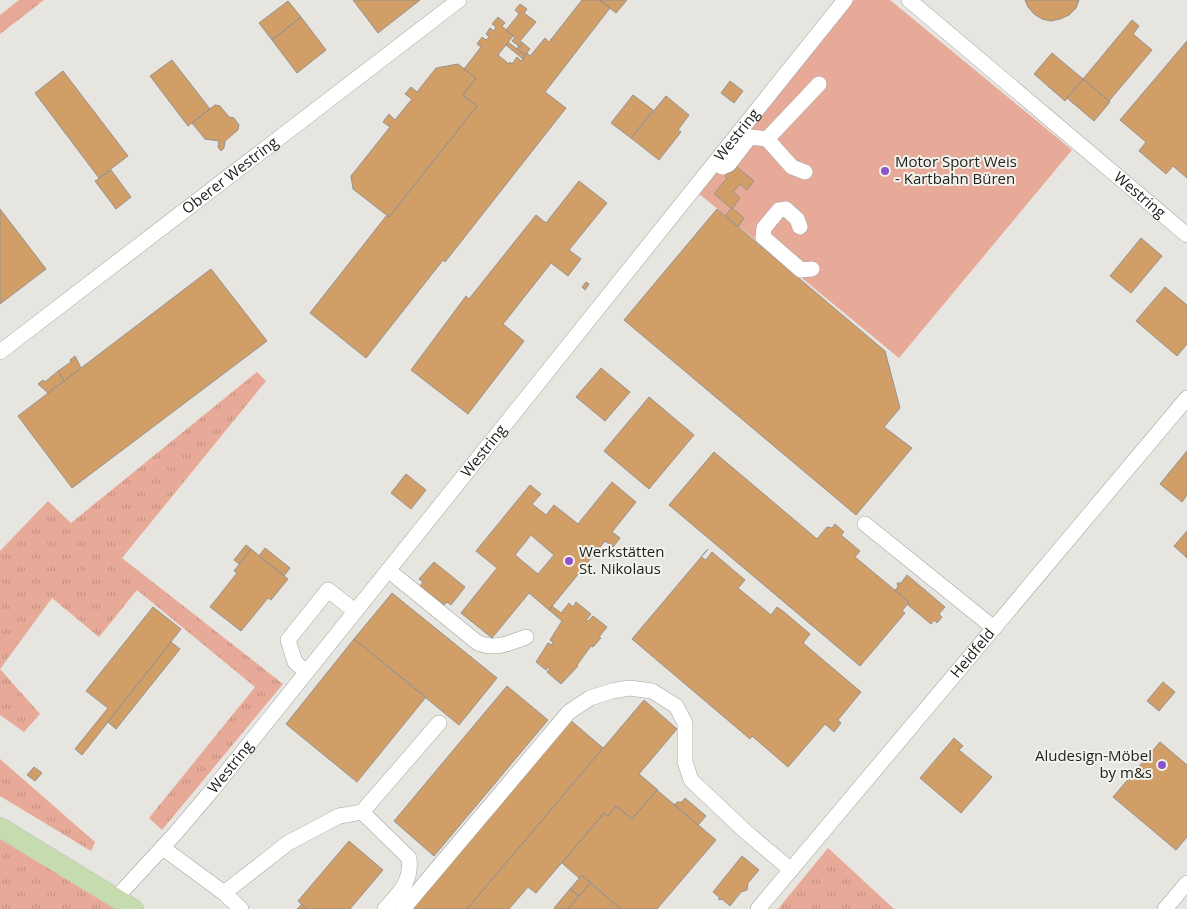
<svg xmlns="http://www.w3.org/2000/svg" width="1187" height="909" viewBox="0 0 1187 909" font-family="'Open Sans',sans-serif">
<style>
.grass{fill:url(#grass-tufts)}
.garden{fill:#e7aa98}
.building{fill:#d29e67;stroke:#96928e;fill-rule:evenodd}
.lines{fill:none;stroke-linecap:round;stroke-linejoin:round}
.minor-casing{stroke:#a5a49e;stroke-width:16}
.major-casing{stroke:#c1c1c0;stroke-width:20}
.minor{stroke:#fff;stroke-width:15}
.major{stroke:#c6dcae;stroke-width:19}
.poi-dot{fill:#8c53cb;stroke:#f3f2ec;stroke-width:2}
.labels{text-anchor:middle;stroke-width:4;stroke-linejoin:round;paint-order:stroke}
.street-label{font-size:15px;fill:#22221f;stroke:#f3f2ec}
.poi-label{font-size:15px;fill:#22221f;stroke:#f3f2ec;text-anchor:start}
</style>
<defs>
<pattern id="grass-tufts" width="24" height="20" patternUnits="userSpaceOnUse" patternTransform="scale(1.25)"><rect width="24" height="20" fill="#e7aa98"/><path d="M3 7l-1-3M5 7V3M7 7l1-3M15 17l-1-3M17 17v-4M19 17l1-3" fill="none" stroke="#c69283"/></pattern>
</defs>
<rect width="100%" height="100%" fill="#e6e5df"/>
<path class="grass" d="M19,0H44L0,34V15Z
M257,372L266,381L122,558L283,684L162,830L149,818L255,687L137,590L99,637L52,598L0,669L40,714L24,732L0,715V551L48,501L71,523Z
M0,759L95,842L91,851L0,796Z
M0,839L115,909H0Z
M828,848L894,909H778Z"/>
<path class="garden" d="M854,0H890L1072,150L899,358L697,192Z"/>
<path class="building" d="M353,0H420L378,33Z
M582,0H600L610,8L545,92L566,108L445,262L443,260L366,358L310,313L387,215L389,217L477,106L463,95L476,78L464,69L481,47L477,44L482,37L486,40L489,37L486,34L490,28L494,31L496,27L492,24L498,17L505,23L502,26L513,36L498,55L509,64L510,62L512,64L517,57L521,61L527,53L530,56L545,38L549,42Z
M600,0H627L616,13Z
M1025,0H1079L1076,8L1069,15L1060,19L1051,21L1042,19L1034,14L1028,7Z
M288,1L301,17L272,40L259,23Z
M520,4L527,9L524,13L536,22L520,41L523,43L520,47L512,41L515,37L506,30L519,14L515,10Z
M301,17L326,50L297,73L272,40Z
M1132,20L1139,26L1133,34L1152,50L1109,101L1083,79Z
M1187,41V178L1173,166L1166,174L1139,151L1146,142L1120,120Z
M508,42L525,55L523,59L506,45Z
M523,43L530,49L525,55L517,48Z
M1052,53L1083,79L1065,101L1034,74Z
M172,60L210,109L188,126L150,76Z
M458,64L476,78L463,95L477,106L389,217L353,189L351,176L390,127L383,122L389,114L395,120L412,99L405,94L411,87L417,92L436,68Z
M63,71L128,156L99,178L35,93Z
M1083,79L1110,102L1094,121L1067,98Z
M730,81L743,91L734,103L721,93Z
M633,95L653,110L631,138L611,123Z
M666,96L689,115L678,130L681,132L659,160L631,138Z
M215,105L220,106L229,117L234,118L239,125L238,130L225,141L224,148L221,151L218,147L219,141L205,139L192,123Z
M737,167L754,181L747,190L740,184L733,192L740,198L732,209L714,194L727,178L725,176L729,171L731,173Z
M111,170L131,197L116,209L95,181Z
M579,181L607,203L569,250L581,259L568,276L551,263L503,324L524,341L468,414L411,370L466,296L469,299L536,215L546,223Z
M732,208L744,218L738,227L725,216Z
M0,209L46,269L0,304Z
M717,209L885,351L900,408L884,427L912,448L856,515L624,320Z
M1141,238L1162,256L1131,293L1110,276Z
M211,269L267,341L72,488L18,416Z
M586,282L589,284L585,290L582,287Z
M1165,287L1187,305V344L1177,356L1136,321Z
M75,356L81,368L64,381L58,371L71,362L70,360Z
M601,368L630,392L605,421L576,397Z
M58,371L64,381L48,393L38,384L43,380L45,382Z
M649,397L694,435L649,489L604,451Z
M1187,451V495L1182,502L1160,484Z
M714,452L817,539L827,527L832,528L835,524L844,532L841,535L860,551L855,557L909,602L902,611L905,613L860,666L669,505Z
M406,474L426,490L411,509L391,493Z
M612,482L636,502L612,532L620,538L613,547L605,541L549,610L529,593L492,638L461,613L497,568L476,551L530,485L541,494L532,504L546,515L554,505L578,524ZM531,535L554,555L538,574L515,555Z
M1187,531V558L1174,546Z
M246,545L251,549L239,564L234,560Z
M265,548L290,568L284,576L259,556Z
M251,549L288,579L271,600L268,598L241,631L210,607L237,573L234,571Z
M708,549L701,557L706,560L712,552L745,580L738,588L771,615L777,607L784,612L810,634L803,643L861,692L838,720L841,723L834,732L825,724L788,767L752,736L750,739L632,639Z
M434,562L465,587L451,605L447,602L444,605L420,586L423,582L419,579Z
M907,575L945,607L939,614L942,617L937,623L934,620L931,624L908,605L909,602L895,590L898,587L897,583H901Z
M392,593L497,678L459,725L354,639Z
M576,602L591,614L586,620L588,621L593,616L607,627L599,637L601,638L593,647L591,646L577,665L578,666L561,684L547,672L550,668L548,667L546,670L536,662L548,643L552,645L553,643L550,640L562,621L549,610L552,606L561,613L569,603L573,607Z
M153,607L181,629L82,755L75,749L108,708L86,691Z
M354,639L426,697L357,782L286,724Z
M171,642L180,649L116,729L108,722Z
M1163,682L1175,692L1159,711L1147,701Z
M507,686L548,720L434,856L394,821Z
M644,700L677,729L639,774L658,790H657L632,819L616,806L608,816L604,813L536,893L528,887L509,909H467Z
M569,719L603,748L467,909H408Z
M954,738L963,746L959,750L992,777L961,813L920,778Z
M1160,742L1187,765V837L1176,850L1113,797Z
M34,767L42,773L35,781L27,775Z
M657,790L716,840L657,909H621L582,875L579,878L562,863L604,813L608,816L616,806L632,819Z
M685,798L706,816L698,825L674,805L677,802H682Z
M349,841L383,870L350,909H307L298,901Z
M742,856L759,870L748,883L747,890L741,892L730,906L722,899L719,900V897L713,892Z
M582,875L590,883L579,896L570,889Z
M590,883L621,909H568Z
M570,889L579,896L568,909H555L554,908Z
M302,904L307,909H297Z"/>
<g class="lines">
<defs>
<g id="minor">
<path id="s1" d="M909,0L1187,235"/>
<path d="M767,139L819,84"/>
<path d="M716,162L722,167L729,164L750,137L767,139L792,167L805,172"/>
<path d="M800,227L797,219L786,209L779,210L764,228L763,237L801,270L812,269"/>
<path id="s2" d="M0,352L459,0"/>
<path d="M865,524L994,628"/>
<path d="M388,570L478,643C495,650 510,643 526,637"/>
<path d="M306,672L295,662L288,640L328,590L355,611"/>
<path d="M362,812L439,723"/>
<path d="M163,848L224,893L288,843L339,816L362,812L409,858C412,882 399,893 385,909"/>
<path d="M224,893L241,909"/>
<path id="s3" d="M116,898L174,835L213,789L845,0"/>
<path d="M403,909L569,712L590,698L612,691L629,688L652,691L676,706L685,723V762L691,780L746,832L791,870"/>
<path id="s4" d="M758,909L1187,398"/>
<path d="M1165,909L1187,883"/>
</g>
<path id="major" d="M0,827L134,909"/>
</defs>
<use href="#minor" class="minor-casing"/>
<use href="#major" class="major-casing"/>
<use href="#minor" class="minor"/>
<use href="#major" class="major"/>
</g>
<g class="poi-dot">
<circle cx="885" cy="171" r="5"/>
<circle cx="569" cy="561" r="5"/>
<circle cx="1162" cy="765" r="5"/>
</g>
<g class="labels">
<g class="street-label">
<text dy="5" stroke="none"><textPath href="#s3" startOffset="984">Westring</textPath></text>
<text dy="5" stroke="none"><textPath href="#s2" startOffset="290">Oberer Westring</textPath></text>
<text dy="5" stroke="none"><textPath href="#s1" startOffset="302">Westring</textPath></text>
<text dy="5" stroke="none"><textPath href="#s3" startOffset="579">Westring</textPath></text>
<text dy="5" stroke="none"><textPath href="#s4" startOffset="334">Heidfeld</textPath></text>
<text dy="5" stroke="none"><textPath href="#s3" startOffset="174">Westring</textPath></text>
</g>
<g class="poi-label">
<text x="895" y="167">Motor Sport Weis<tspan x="895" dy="17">- Kartbahn Büren</tspan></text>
<text x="579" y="557">Werkstätten<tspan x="579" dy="17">St. Nikolaus</tspan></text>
<text x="1152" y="761" text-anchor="end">Aludesign-Möbel<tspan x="1152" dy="17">by m&amp;s</tspan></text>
</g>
</g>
</svg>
